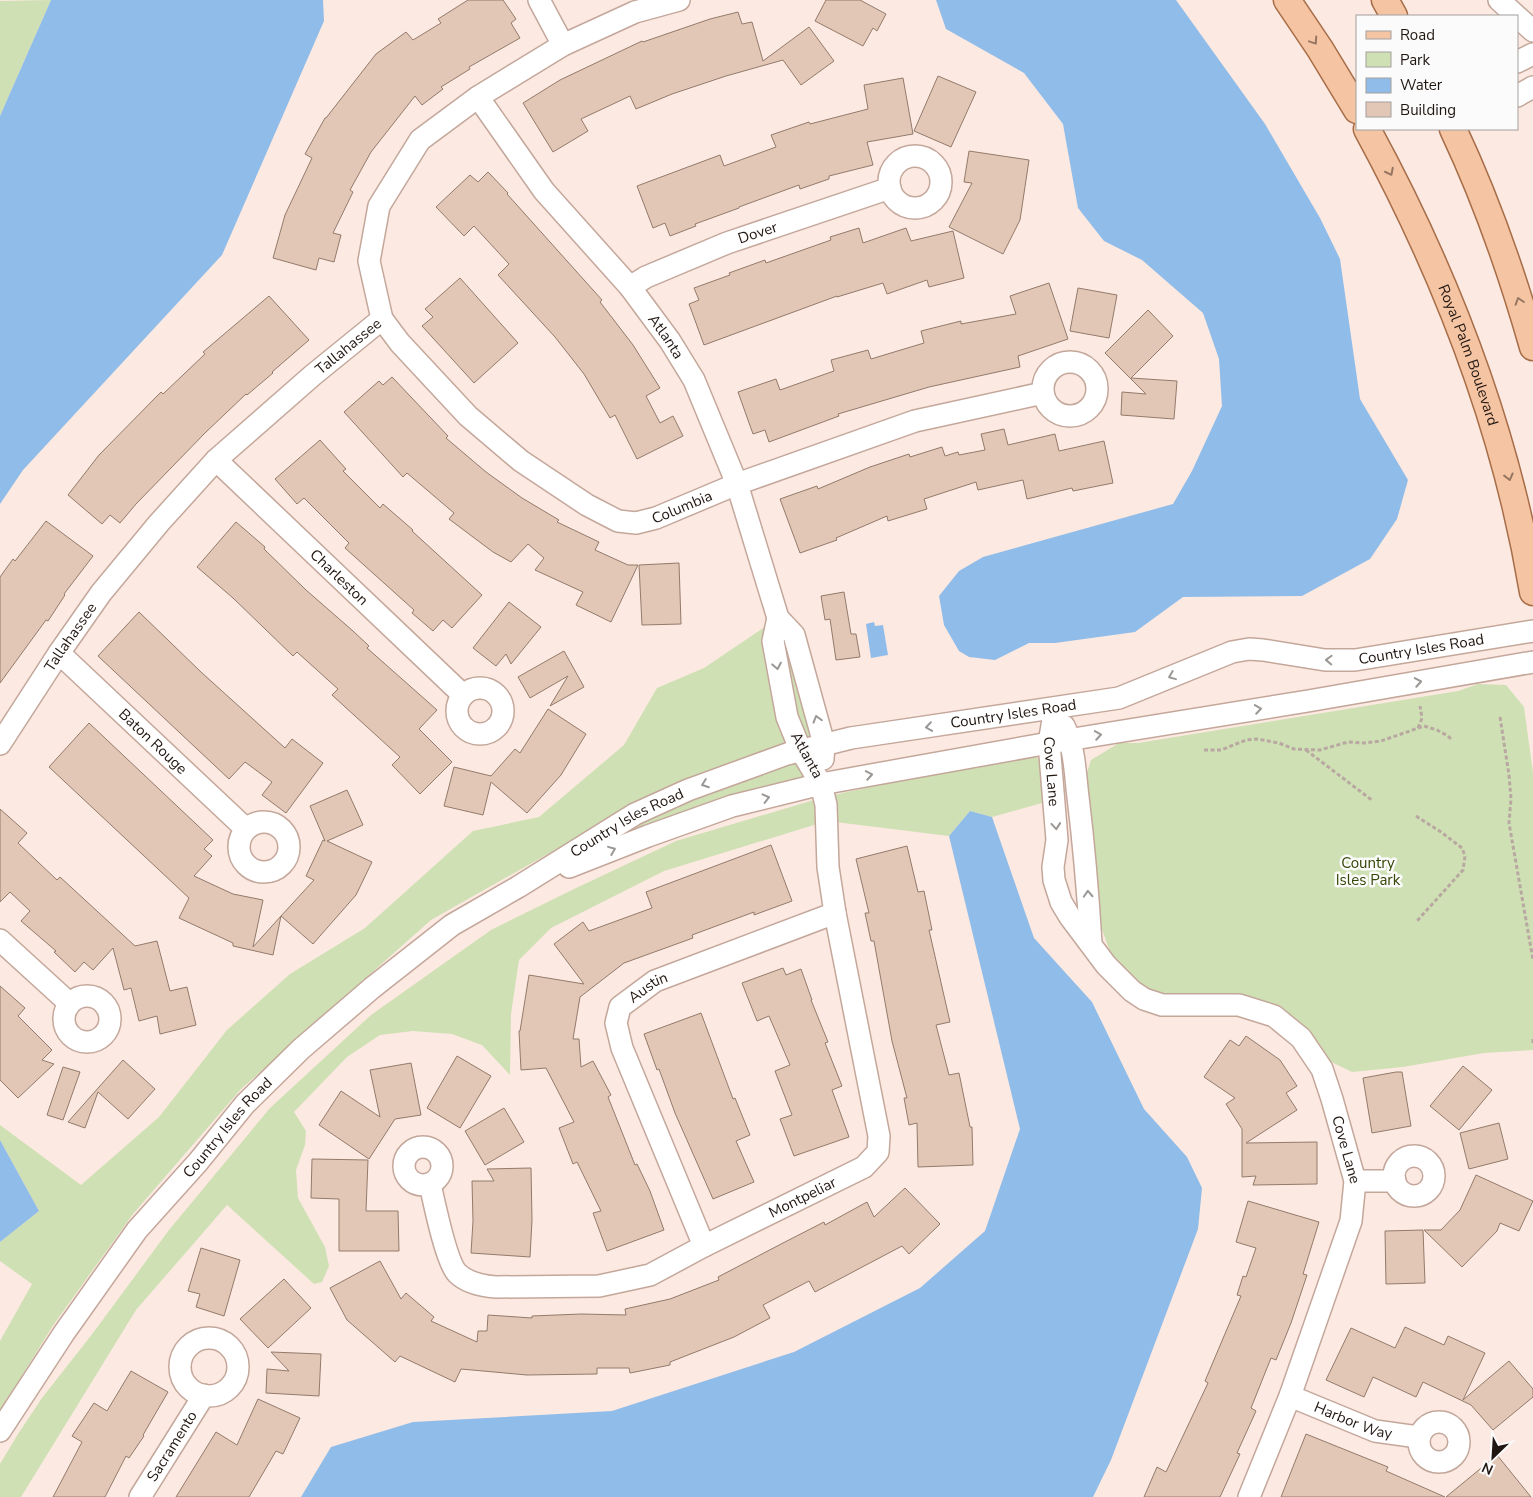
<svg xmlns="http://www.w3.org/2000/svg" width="1533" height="1497" viewBox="0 0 1533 1497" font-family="'Nunito Sans',sans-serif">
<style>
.green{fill:#cfe0b4}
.water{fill:#90bce9}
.building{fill:#e2c7b6;stroke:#937a6b}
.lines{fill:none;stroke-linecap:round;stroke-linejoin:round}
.minor-casing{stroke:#c4a79b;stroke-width:24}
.major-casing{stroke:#a66d48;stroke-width:29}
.path{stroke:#b8a8a1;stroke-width:3;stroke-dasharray:4 2.5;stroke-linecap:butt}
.minor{stroke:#fff;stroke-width:21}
.major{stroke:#f5c4a3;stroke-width:26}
.oneway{stroke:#967662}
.oneway2{stroke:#9b9794}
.labels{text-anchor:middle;stroke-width:5;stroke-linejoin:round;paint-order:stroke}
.street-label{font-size:15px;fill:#211712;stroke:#fbfbfb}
.park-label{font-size:15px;fill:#344605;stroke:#fbfbfb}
</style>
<rect width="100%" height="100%" fill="#fce9e1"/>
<path class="green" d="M51,0L0,116V1Z
M778,618L794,635L821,784L608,840L633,815L562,846L431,920L241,1089L133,1214L54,1324L0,1411V1341L32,1284L0,1261V1242L39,1211L0,1140V1125L81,1185L159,1117L227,1030L290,974L365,928L473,831L539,817L624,745L657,688L704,668Z
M1478,684L1506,685L1524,707L1533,773V1050L1484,1053L1403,1067L1352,1072L1319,1056L1307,1031L1209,997L1160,994L1129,981L1111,955L1098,918L1094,835L1086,776L1091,760L1119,743H1138L1458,691Z
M1019,755L1034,756L1044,762L1053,800L992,817L970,811L949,836L827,821L664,871L551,928L519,960L511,1014L510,1075L482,1045L452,1034L413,1031L380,1035L347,1057L294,1112L306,1131L305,1145L296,1170L298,1198L325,1247L329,1266L322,1282L314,1284L227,1205L136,1310L21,1497H0V1464L18,1434L42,1398L93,1333L169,1230L270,1108L371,1015L491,930L574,889L676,841L824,797Z"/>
<path class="water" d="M51,0H323L324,21L222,255L23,470L0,504V116Z
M936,0H1176L1265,124L1320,218L1340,259L1360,399L1408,480L1397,519L1370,559L1302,596L1183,597L1135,632L1055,643H1029L995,660L969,657L959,651L944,625L939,596L959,571L983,557L1173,504L1192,471L1222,406L1219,359L1203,313L1142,260L1104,241L1078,208L1063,124L1024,73L946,29Z
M874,622L875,626L883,625L888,655L871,658L866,624Z
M970,811L992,817L1034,938L1092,1002L1144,1109L1187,1157L1202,1188L1198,1229L1111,1460L1093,1497H301L331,1447L413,1422L612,1411L794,1352L920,1288L985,1231L1020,1129L949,836Z
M0,1140L39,1211L0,1242Z"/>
<path class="building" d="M468,0H503L516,19L511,23L520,38L469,67L470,69L441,87L443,89L422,105L415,96L371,152L350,190L353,192L333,233L341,235L334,262L319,258L316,270L273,258L285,215L312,158L305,154L325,118H326L376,54L406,32L413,40L441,23L438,19Z
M826,0H860L886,14L877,31L873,28L863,46L815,21Z
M738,12L742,24L752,22L763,61L809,27L834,61L801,85L783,60L726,76L672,94L636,109L630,96L581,119L588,131L553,152L523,103L560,80L642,41L643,42L710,19Z
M938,76L976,92L951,147L914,131Z
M903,78L913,134L867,142L873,165L829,176V179L800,189L799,185L739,207V208L695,224L696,226L670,236L665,223L653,228L637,186L720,155L724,166L776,147L771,135L809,122L810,124L868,109L864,85Z
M969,151L1029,160L1020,220L1003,254L949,227L972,183L964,182Z
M488,172L508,193L507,194L602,300L600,302L633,345L660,388L646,396L660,423L673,416L683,436L637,459L615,415L610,418L584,374L555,337L498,275L509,264L474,226L464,236L436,207L470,175L478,182Z
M859,228L863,243L906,228L911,241L953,231L964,278L929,287L927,280L887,294L883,283L837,297V296L704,345L689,304L699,300L694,288L730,275L729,273L765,260L766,263L831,240L830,237Z
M460,278L518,343L474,383L422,326L433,317L425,309Z
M1049,283L1068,339L1018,356L1020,367L929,387L838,414L839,416L769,442L765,430L753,434L738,392L776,379L780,390L834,371L831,360L868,350L871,359L924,343L921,331L961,321V324L1016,314L1010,296Z
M1078,288L1117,295L1109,338L1070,331Z
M269,296L309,340L272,372L273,373L247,395L246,394L205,433L136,504L120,523L110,515L102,524L68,495L99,455L161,392L163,394L205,354L203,352Z
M1148,310L1173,336L1131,378L1177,381L1174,419L1121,415L1122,392L1146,394L1105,353Z
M392,377L448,436L446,438L486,472L522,498L559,520L557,522L599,542L595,550L628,565H638L611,622L576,605L583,592L535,570L544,558L528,544L511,562L493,552L449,519L454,513L407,473L403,477L344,412L379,381L383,385Z
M1004,429L1008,445L1055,434L1059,451L1104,441L1113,483L1073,491L1072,488L1027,499L1023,480L978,490L976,482L924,499L927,509L888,521L887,516L836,538L837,540L800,553L780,499L817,486L818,489L870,467L909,454L910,457L942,447L945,456L958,452L959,455L985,450L981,434Z
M320,440L346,469L343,471L380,508L383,504L413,530L412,531L482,595L452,628L443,620L433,631L412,613L414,610L345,548L349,543L304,498L297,504L275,479Z
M46,521L93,556L64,594L65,595L48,621L46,620L0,683V577L13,559L15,561Z
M236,522L265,547L264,549L306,590L353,631L369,646L367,648L437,710L419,729L452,762L420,794L392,765L400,757L332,695L338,689L297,652L293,656L233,598L197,567Z
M679,563L681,624L642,625L639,565Z
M844,592L851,634H856L860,657L836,660L830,619L825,620L821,596Z
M509,602L541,627L511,664L506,654L496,666L473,648Z
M139,612L201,672L285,748L292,739L323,763L286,813L262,795L272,782L245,762L229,779L98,656Z
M564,651L584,687L550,706L568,676L530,698L518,677Z
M548,709L586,734L561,775L527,813L491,782L483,815L444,806L454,767L491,776L515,749L520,753Z
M89,723L213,840L204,849L212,856L194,876L233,894L263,900L253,947L281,916L273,955L233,946V943L179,918L189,898L49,767Z
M347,790L363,825L327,841L372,862L356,895L313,944L281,916L314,880L306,876L323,840L325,841L310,806Z
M0,809L27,833L18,843L57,880L60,877L135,946L157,941L170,991L187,987L196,1025L160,1034L157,1016L139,1021L131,988L124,990L113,948L93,970L84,962L75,972L54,952L56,951L21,921L30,911L10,892L0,902Z
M771,845L792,901L754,915V912L692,935L693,938L624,963L580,997L573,1039H579L581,1067L593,1061L611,1095L608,1097L635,1165L637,1164L650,1191L664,1230L607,1251L593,1213L601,1211L577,1162L573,1164L559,1128L574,1122L546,1068L521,1070L519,1031H520L529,975L584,984L554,944L583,922L589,931L652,908L646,892Z
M907,846L918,892L924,891L932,930H929L950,1022L936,1025L949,1075L959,1073L970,1127H972L973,1165L918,1167L917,1123L909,1125L904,1098H907L892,1041L874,941H871L865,913H869L856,859Z
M783,968L786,975L801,969L812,1000H811L828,1042L825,1043L842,1086L832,1090L849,1137L794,1156L780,1119L792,1115L775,1071L790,1065L769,1016L757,1021L742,983Z
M0,986L25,1008L18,1016L52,1050L42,1060L54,1064L18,1098L0,1080Z
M701,1013L733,1099L735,1098L750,1135L736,1141L754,1182L713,1199L675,1113L659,1069L657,1070L644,1034Z
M1246,1036L1280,1060L1297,1086L1286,1093L1297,1110L1246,1143L1317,1142V1184L1253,1185L1256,1176L1242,1177V1129L1226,1104L1235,1098L1204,1077L1230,1040L1239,1046Z
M457,1056L491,1076L460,1128L427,1108Z
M123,1060L155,1089L128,1119L98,1092L85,1128L68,1122Z
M411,1063L421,1115L395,1119L369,1159L319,1125L341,1091L380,1117L370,1070Z
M1463,1066L1492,1090L1459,1130L1430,1106Z
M63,1067L80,1072L63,1120L47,1115Z
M1396,1072H1402L1411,1126L1372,1133L1363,1078Z
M504,1108L524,1142L485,1165L465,1131Z
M1499,1123L1508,1159L1469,1169L1460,1133Z
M312,1159L368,1160L366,1211H398L399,1251H339V1199L311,1198Z
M531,1168L532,1220L530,1257L471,1253L473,1221L472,1181H494L487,1169Z
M1476,1175L1533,1201L1519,1231L1500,1223L1497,1231L1462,1267L1424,1230H1441L1460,1210Z
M905,1188L940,1224L909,1254L902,1246L815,1292L809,1281L763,1305L770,1318L734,1337L670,1362V1365L630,1373L629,1368H597V1374L527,1375L461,1369L455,1382L400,1356L395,1362L347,1320L330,1288L380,1261L401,1299L406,1293L434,1317L431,1321L477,1342L478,1331H487L488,1315L532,1318V1316L581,1314L626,1315L625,1309L670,1299L719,1280L718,1277L783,1243L824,1222L825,1225L867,1202L874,1217Z
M1248,1201L1319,1222L1303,1274L1307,1275L1291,1323L1276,1360L1271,1358L1251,1408L1256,1411L1237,1453L1240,1454L1220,1497H1144L1157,1467L1166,1472L1208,1383L1205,1381L1241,1296L1237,1295L1243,1276L1246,1277L1256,1248L1236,1242Z
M1423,1230L1425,1283L1386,1284L1385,1231Z
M201,1248L240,1260L224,1316L196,1307L200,1294L188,1291Z
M284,1279L311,1308L268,1348L240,1319Z
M1405,1327L1444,1345L1448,1336L1485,1353L1463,1400L1509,1361L1533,1389V1397L1493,1430L1471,1405L1423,1382L1416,1397L1373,1377L1364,1397L1326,1380L1351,1328L1395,1348Z
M271,1352L321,1354L319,1396L266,1393L267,1369L289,1371Z
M131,1371L168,1392L143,1435L144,1436L129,1458L126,1456L105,1497H53L82,1442L72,1436L94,1403L107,1411Z
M258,1399L300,1418L283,1454L276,1451L249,1497H176L216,1432L237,1445Z
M1306,1434L1388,1467L1386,1471L1445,1497H1281Z
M1497,1455L1531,1497H1446Z"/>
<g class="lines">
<defs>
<g id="minor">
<path d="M539,0L563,45"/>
<path id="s1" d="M679,0L635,12L563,45L478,97L420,140L379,206L369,261L382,319L400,343L468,416L521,461L587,505L618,521L636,523L656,518L737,484L915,421L1043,393"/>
<path d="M1499,0L1533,31"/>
<path d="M1517,62L1533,54"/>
<path d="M1517,96L1533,87"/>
<path id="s2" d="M478,97L544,191L630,287L670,341L694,380L737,484L778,618L794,635L824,744L823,759"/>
<circle cx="915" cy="182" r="26"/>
<path id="s3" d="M630,287L646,277L727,243L890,188"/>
<circle cx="1070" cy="389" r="27"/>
<path id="s4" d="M216,460L463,695"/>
<path id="s5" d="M59,653L246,829"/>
<circle cx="480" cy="711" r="23"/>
<path id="s6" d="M1055,708L1049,743L1057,840L1053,867L1054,880L1061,902L1070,917L1106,965L1132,991L1144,999L1162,1005H1239L1274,1016L1301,1038L1322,1069L1332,1099L1355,1181L1351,1221L1290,1396L1249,1497"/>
<path d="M1064,726C1075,748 1075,773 1078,797C1084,846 1088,894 1091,943"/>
<path id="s7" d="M0,744L59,653L101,593L159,523L216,460L313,375L382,319"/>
<circle cx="264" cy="847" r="25"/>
<path d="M569,867L648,836L732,806L821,784L1049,743L1308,701L1533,662"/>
<path d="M0,940L69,1003"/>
<circle cx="87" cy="1019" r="23"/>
<circle cx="423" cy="1166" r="19"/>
<circle cx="1414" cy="1176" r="20"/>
<path d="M1355,1181H1395"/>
<path id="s8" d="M430,1184C434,1202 446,1261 457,1273C467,1283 483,1286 496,1287L599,1286L650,1275L704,1246L864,1167L878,1152L879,1136L835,913L828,867L826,805L821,784L800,749L787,717L773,641L778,618"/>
<path id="s9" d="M704,1246L622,1048L616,1023L620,1007L655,981L835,913"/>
<circle cx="209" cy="1367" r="29"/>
<path id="s10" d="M1290,1396L1375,1431L1418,1437"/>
<circle cx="1439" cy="1442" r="20"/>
<path id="s11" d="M0,1431L64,1333L137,1230L198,1162L245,1104L301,1049L372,988L452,925L518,887L635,814L688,790L787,754L851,738L1119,698L1232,652L1249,649L1263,650L1325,660H1355L1533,631"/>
<path id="s12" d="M140,1497L204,1395"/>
</g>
<g id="major">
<path d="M1287,0L1320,49L1357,110"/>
<path d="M1385,0L1394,16"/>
<path id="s13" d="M1367,129C1446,274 1506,429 1533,592"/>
<path d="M1453,129C1486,199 1512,273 1533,347"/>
</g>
</defs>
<use href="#minor" class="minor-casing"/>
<use href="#major" class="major-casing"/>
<path class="path" d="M1500,717L1509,775L1511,799L1509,823L1533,960
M1418,728L1422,718L1420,706
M1204,750H1221L1246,740L1257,739L1279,743L1294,749L1320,750L1348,742L1363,743L1381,741L1424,726L1437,730L1448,736L1451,739
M1306,750L1373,801
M1416,816L1441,832L1462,848L1465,856L1463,870L1417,921
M1533,1039V1044"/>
<use href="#minor" class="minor"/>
<use href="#major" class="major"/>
</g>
<defs><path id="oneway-chevron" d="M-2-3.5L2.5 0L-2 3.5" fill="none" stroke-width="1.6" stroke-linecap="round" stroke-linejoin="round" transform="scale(1.25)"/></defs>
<g class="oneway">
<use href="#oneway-chevron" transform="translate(1314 41) rotate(56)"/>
<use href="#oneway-chevron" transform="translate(1390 172) rotate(63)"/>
<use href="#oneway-chevron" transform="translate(1519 301) rotate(-108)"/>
<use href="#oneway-chevron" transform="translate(1509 477) rotate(76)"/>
</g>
<g class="oneway2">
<use href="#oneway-chevron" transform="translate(1329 660) rotate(-178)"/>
<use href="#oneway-chevron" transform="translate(777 666) rotate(79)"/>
<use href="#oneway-chevron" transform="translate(1172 676) rotate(158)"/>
<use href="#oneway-chevron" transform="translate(1418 682) rotate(-10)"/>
<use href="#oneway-chevron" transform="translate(1258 709) rotate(-9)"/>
<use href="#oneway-chevron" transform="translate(817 719) rotate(-106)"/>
<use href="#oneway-chevron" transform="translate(929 727) rotate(172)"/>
<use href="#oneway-chevron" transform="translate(1098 735) rotate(-9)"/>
<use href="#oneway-chevron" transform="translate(869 775) rotate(-10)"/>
<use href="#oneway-chevron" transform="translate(705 784) rotate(160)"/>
<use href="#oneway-chevron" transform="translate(766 798) rotate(-14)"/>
<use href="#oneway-chevron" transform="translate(1056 826) rotate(85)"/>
<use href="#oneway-chevron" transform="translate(612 850) rotate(-22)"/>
<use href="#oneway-chevron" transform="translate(1088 894) rotate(-93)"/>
</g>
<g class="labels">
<g class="street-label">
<text dy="5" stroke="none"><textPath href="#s3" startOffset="139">Dover</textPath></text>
<text dy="5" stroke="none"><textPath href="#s2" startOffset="305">Atlanta</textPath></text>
<text dy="5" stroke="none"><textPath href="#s7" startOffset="532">Tallahassee</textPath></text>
<text dy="5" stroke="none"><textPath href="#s13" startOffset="248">Royal Palm Boulevard</textPath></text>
<text dy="5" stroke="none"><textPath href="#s1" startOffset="870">Columbia</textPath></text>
<text dy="5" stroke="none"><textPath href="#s4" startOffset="170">Charleston</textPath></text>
<text dy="5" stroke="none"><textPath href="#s7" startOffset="128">Tallahassee</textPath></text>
<text dy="5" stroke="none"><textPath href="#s11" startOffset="1711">Country Isles Road</textPath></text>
<text dy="5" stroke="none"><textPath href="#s11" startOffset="1291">Country Isles Road</textPath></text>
<text dy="5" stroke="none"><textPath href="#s5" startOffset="129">Baton Rouge</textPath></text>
<text transform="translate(807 755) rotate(61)" y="5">Atlanta</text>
<text dy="5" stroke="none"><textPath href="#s6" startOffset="64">Cove Lane</textPath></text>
<text dy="5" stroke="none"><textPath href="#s11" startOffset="886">Country Isles Road</textPath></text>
<text dy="5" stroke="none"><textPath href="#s9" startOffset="291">Austin</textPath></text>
<text dy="5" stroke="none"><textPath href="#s11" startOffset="380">Country Isles Road</textPath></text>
<text dy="5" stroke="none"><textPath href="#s6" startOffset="614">Cove Lane</textPath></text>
<text dy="5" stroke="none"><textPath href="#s8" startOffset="462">Montpeliar</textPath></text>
<text dy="5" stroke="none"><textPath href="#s10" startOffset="68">Harbor Way</textPath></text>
<text dy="5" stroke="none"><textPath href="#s12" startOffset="60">Sacramento</textPath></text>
</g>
<g class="park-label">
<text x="1368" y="868">Country<tspan x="1368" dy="17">Isles Park</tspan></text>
</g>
</g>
<rect x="1356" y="15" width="162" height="115" fill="#fbfbfb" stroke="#a4a09e"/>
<rect x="1366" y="31" width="25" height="8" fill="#f5c4a3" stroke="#a4a09e"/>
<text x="1400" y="40" font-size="15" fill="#211712">Road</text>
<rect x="1366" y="52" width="25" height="15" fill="#cfe0b4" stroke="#a4a09e"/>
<text x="1400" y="65" font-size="15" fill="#211712">Park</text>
<rect x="1366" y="78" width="25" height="15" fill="#90bce9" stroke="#a4a09e"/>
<text x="1400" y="90" font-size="15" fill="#211712">Water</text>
<rect x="1366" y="102" width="25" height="15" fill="#e2c7b6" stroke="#a4a09e"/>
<text x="1400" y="115" font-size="15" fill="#211712">Building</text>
<g transform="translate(1493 1457) rotate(205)" stroke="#fbfbfb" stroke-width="4" paint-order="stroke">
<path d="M0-4L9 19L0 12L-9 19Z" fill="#211712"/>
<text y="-8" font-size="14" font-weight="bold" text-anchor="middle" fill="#211712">N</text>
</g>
</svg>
